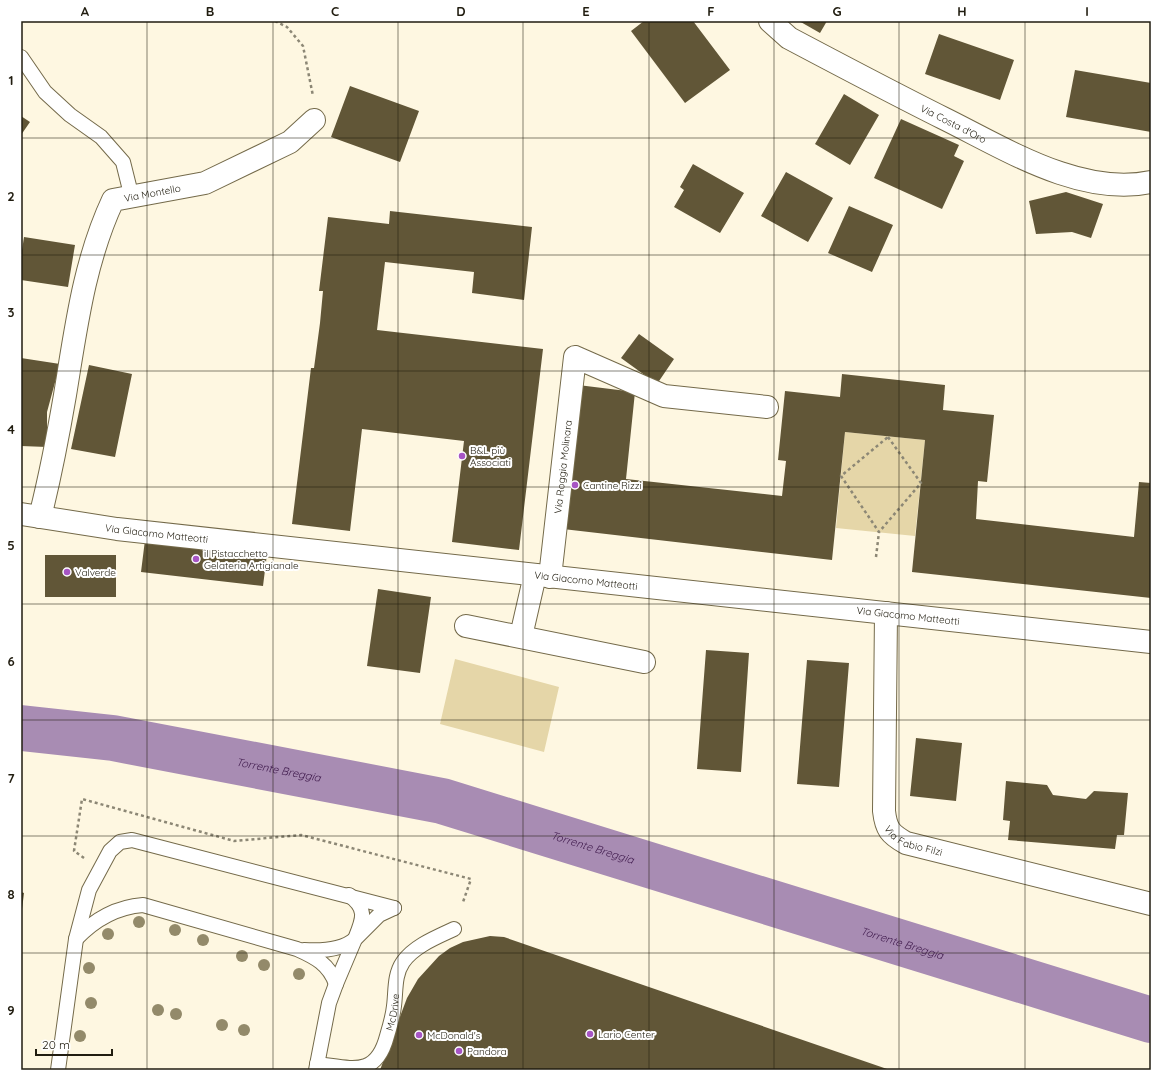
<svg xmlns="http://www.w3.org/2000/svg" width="1172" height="1091" viewBox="0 0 1172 1091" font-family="Quicksand,sans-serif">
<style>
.green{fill:#e5d6a8}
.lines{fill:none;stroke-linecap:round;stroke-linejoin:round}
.river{stroke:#a88cb3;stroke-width:46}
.building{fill:#615637}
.service-casing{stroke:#746a4a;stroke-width:16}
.minor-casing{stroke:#746a4a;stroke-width:24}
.tertiary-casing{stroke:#746a4a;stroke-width:24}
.path{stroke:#8c8775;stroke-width:2.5;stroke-dasharray:3 3;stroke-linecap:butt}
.service{stroke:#fff;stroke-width:14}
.minor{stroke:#fff;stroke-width:22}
.tertiary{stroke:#fff;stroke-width:22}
.tree{fill:#938a6a}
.grid{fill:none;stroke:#211d10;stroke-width:1;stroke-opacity:0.55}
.poi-dot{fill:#a755c5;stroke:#fff;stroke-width:1.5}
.labels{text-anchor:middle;stroke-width:4;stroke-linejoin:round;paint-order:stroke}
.street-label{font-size:10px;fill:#211d10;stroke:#fff}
.poi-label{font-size:10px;fill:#211d10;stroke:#fff;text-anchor:start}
.water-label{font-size:11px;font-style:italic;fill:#411c4e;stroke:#fff}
.neatline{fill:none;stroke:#211d10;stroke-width:1.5}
.grid-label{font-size:13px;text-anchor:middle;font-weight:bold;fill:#211d10}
</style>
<rect width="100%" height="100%" fill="#fef7e1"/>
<path class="green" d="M845,432L925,440L915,536L836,528Z
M455,659L559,687L544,752L440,724Z"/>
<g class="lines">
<path class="river" id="s1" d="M21,728L113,738L442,801L1151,1020"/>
</g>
<path class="building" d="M644,21H693L730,70L685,103L631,31Z
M799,21H827L820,33Z
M939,34L1014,60L1000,100L925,74Z
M1075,70L1151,83V132L1066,117Z
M350,86L419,111L400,162L331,137Z
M844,94L879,115L850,165L815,144Z
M21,116L30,122L21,135Z
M901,119L959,145L954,156L964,161L942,209L874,178Z
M693,164L744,193L720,233L674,207L684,190L680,187Z
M786,172L833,198L808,242L761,216Z
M1066,192L1103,204L1091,238L1072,232L1036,234L1029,201Z
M849,206L893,225L872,272L828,253Z
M390,211L532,227L524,300L472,293L474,272L385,262L377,330L543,349L519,550L452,542L464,441L362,429L350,531L292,524L311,368H314L320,323L323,291H319L328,217L389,224Z
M24,237L75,245L68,287L21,280V257Z
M639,334L674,359L657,384L621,358Z
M21,358L60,364L47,412V447L21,446Z
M89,365L132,374L115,457L71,449Z
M842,374L945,385L943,410L994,415L987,482L978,481L976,519L1134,537L1139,482L1151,483V598L912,572L925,440L845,432L832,560L563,529L578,385L635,392L626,479L782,496L786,461L778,460L785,391L840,397Z
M145,540L267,554L263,586L141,572Z
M45,555H116V597H45Z
M378,589L431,597L420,673L367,666Z
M706,650L749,653L741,772L697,769Z
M807,660L849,663L839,787L797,784Z
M916,738L962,743L956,801L910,796Z
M1006,781L1047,785L1053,795L1086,799L1094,791L1128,793L1124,835H1117L1115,849L1008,840L1010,821L1003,820Z
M21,892L24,893L22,909H21Z
M490,936L504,937L890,1070H380L407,998L418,979L439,956L450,948L463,942Z"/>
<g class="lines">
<defs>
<g id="service">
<path d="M21,57L45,92L70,115L101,137L123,162L132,198"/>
<path d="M76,939C94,920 117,907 143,905L297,949C315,957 329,964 336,984"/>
<path d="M304,950C320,951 342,950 355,939C363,919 368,909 349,895"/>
<path id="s2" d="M317,1064C352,1068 376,1078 387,1036C390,1026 393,1016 394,1006C396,991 394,975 403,962C414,946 437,937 454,929"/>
<path d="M58,1070L76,939L89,890L110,851L120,842L132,840L394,908"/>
<path d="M316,1070L329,1003L336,984L355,939L379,915L394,908"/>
</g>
<g id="minor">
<path id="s3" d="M770,21L789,38C840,65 891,92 943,118C1004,148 1080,197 1151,182"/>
<path id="s4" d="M40,517C50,477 58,436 65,395C76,328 84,262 113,200L205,183L290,142L314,120"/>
<path id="s5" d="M550,577L575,357L664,396L767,407"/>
<path id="s6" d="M886,613L884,811C886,829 890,834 906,843L1151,904"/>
<path d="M466,626L644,662"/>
<path d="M521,636L535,575"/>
</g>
<g id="tertiary">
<path id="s7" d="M21,514L117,529L1151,642"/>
</g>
</defs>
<use href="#service" class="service-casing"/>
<use href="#minor" class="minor-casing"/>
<use href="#tertiary" class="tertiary-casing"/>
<path class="path" d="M275,21L287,27L303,46L313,96
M888,437L921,483L879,532L841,476Z
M876,557L879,532
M84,858L74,851L82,799L234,841L301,835L471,879L463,902"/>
<use href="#service" class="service"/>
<use href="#minor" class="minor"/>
<use href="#tertiary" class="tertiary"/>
</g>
<g class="tree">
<circle cx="139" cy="922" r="6"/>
<circle cx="175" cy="930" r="6"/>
<circle cx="108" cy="934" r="6"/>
<circle cx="203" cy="940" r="6"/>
<circle cx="242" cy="956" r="6"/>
<circle cx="264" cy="965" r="6"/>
<circle cx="89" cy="968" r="6"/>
<circle cx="299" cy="974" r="6"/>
<circle cx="91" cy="1003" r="6"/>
<circle cx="158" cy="1010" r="6"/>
<circle cx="176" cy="1014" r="6"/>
<circle cx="222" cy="1025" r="6"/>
<circle cx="244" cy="1030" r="6"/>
<circle cx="80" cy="1036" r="6"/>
</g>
<path class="grid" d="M147,21V1070M273,21V1070M398,21V1070M523,21V1070M649,21V1070M774,21V1070M899,21V1070M1025,21V1070M21,138H1151M21,255H1151M21,371H1151M21,487H1151M21,604H1151M21,720H1151M21,836H1151M21,953H1151"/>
<g class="poi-dot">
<circle cx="462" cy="456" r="4"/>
<circle cx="575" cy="485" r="4"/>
<circle cx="196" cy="559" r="4"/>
<circle cx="67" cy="572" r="4"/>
<circle cx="590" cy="1034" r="4"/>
<circle cx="419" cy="1035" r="4"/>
<circle cx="459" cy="1051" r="4"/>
</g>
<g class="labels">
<g class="street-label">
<text dy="4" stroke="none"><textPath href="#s3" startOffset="211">Via Costa d'Oro</textPath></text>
<text dy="4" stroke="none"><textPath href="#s4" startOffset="366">Via Montello</textPath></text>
<text dy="4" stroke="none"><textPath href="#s5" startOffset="111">Via Roggia Molinara</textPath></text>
<text dy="4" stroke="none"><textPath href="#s7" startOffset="137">Via Giacomo Matteotti</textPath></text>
<text dy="4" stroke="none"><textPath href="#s7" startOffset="569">Via Giacomo Matteotti</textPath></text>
<text dy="4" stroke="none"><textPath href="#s7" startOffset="893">Via Giacomo Matteotti</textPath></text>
<text dy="4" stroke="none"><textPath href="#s6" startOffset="245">Via Fabio Filzi</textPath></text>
<text dy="4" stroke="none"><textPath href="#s2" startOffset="112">McDrive</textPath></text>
</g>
<g class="poi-label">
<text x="470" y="454">B&amp;L più<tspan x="470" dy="12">Associati</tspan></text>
<text x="583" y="489">Cantine Rizzi</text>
<text x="204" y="557">il Pistacchetto<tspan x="204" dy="12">Gelateria Artigianale</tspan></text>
<text x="75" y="576">Valverde</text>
<text x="598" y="1038">Lario Center</text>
<text x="427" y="1039">McDonald's</text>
<text x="467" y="1055">Pandora</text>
</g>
<g class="water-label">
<text dy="4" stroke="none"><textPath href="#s1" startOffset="261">Torrente Breggia</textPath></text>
<text dy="4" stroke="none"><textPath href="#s1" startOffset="585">Torrente Breggia</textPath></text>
<text dy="4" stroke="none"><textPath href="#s1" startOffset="909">Torrente Breggia</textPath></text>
</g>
</g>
<rect width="1172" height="1091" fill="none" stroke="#ffffff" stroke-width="44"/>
<path d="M36 1049v6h76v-6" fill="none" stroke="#211d10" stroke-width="2"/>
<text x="42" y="1049" font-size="12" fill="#211d10" stroke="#ffffff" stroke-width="3" paint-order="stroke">20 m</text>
<rect x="22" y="22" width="1128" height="1047" class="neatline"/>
<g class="grid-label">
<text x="85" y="16">A</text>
<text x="210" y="16">B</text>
<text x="335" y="16">C</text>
<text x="461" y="16">D</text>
<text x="586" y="16">E</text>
<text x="711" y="16">F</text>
<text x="837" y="16">G</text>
<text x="962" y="16">H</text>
<text x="1087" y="16">I</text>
<text x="11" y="85">1</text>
<text x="11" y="201">2</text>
<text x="11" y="317">3</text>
<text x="11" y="434">4</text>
<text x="11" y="550">5</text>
<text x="11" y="666">6</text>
<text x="11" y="783">7</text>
<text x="11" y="899">8</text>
<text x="11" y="1015">9</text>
</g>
</svg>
